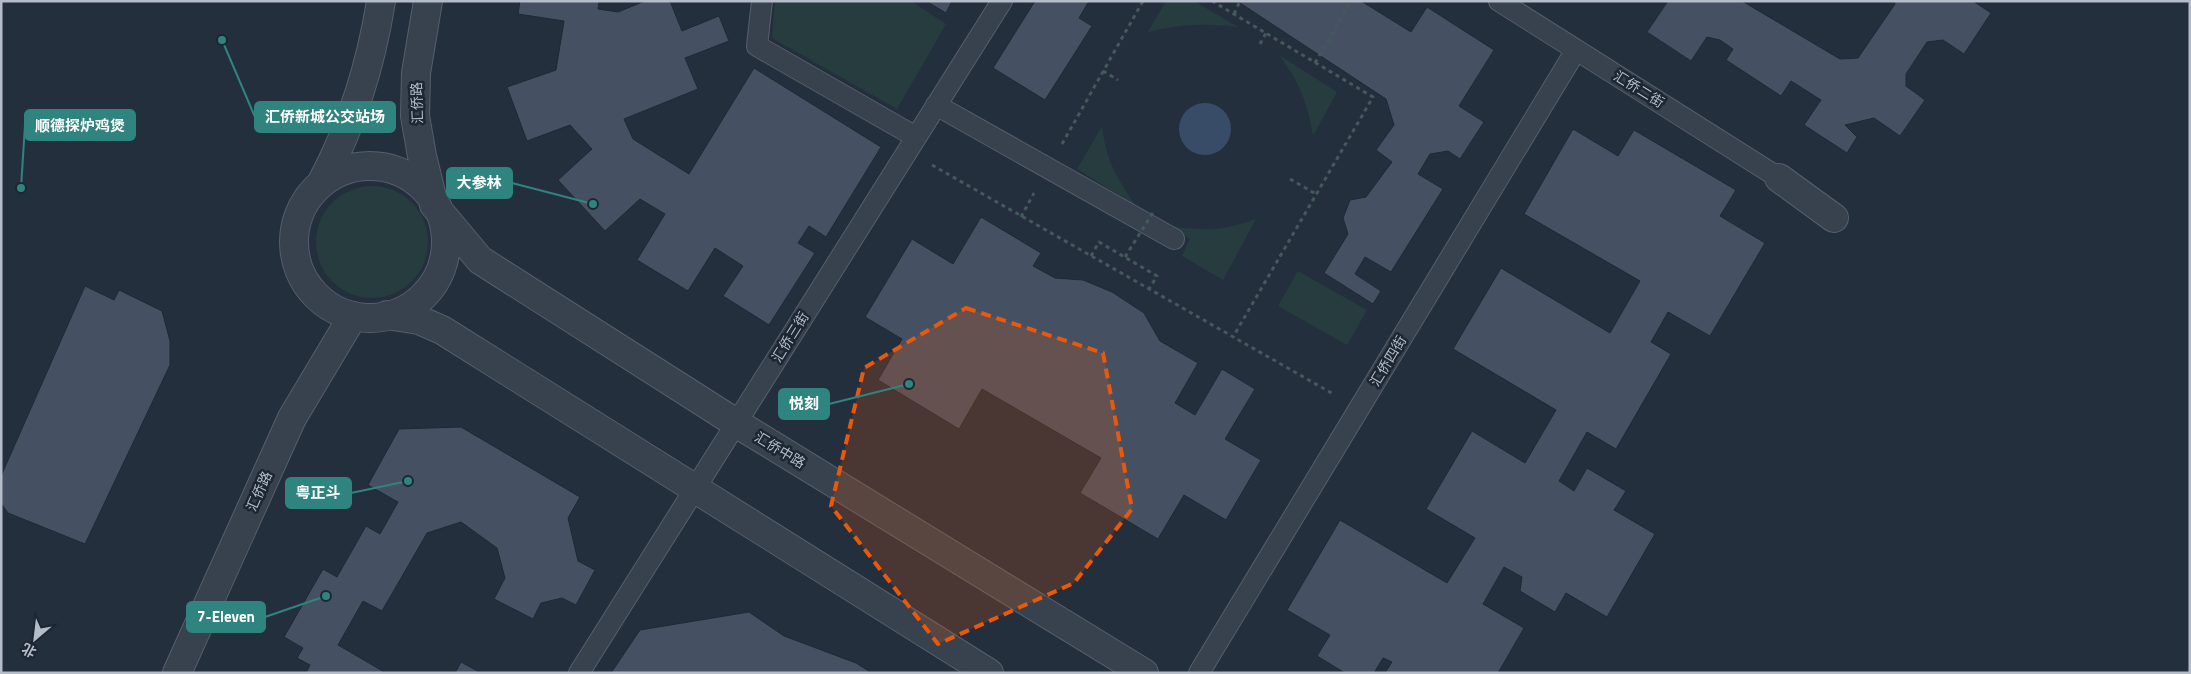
<svg xmlns="http://www.w3.org/2000/svg" width="2191" height="674" viewBox="0 0 2191 674" font-family="'Titillium Web','Noto Sans SC',sans-serif">
<style>
.green{fill:#263c3f}
.water{fill:#394c67}
.building{fill:#455162;stroke:#1f2835}
.lines{fill:none;stroke-linecap:round;stroke-linejoin:round}
.service-casing{stroke:#565f6c;stroke-width:22}
.minor-casing{stroke:#565f6c;stroke-width:30}
.tertiary-casing{stroke:#565f6c;stroke-width:30}
.path{stroke:#44595c;stroke-width:3;stroke-dasharray:4 4;stroke-linecap:butt}
.service{stroke:#38414e;stroke-width:20}
.minor{stroke:#38414e;stroke-width:28}
.tertiary{stroke:#38414e;stroke-width:28}
.path-bridge{stroke:#44595c;stroke-width:3;stroke-dasharray:4 4;stroke-linecap:butt}
.marked{fill:#e8590c;fill-opacity:0.2;stroke:#e8590c;stroke-width:4;stroke-dasharray:10 6;stroke-linejoin:round}
.labels{text-anchor:middle;stroke-width:5;stroke-linejoin:round;paint-order:stroke}
.street-label{font-size:14px;fill:#b4bcc9;stroke:#1d2633}
.leader{fill:none;stroke:#308480;stroke-width:2}
.callout-dot{fill:#308480;stroke:#1d2633;stroke-width:2}
.callout{fill:#308480;stroke:#308480;stroke-width:2}
.callout-label{font-size:15px;text-anchor:middle;font-weight:bold;fill:#fff}
</style>
<rect width="100%" height="100%" fill="#242f3e"/>
<path class="green" d="M775,1H911L946,24L897,109L772,38Z
M1166,1H1194L1238,27C1207,23 1179,24 1148,32Z
M1279,55L1337,92L1313,136C1308,104 1299,81 1279,55Z
M1102,126C1106,161 1117,178 1136,206L1077,169Z
M316 242a56 56 0 1 1 112 0a56 56 0 1 1-112 0Z
M1256,219L1223,280L1182,256L1190,239L1166,225C1200,232 1224,231 1256,219Z
M1298,271L1367,310L1347,345L1278,306Z"/>
<path class="water" d="M1179 129a26 26 0 1 1 52 0a26 26 0 1 1-52 0Z"/>
<path class="building" d="M520,1H599L598,9L618,12L645,1H670L682,31L719,16L729,41L685,58L698,89L624,119L633,139L689,174L754,68L881,147L826,237L809,226L798,243L815,253L769,325L723,296L743,266L715,248L688,291L637,260L665,214L640,199L605,231L558,180L592,149L570,125L527,141L507,87L556,70L564,21L518,14Z
M926,1H952L946,13Z
M1035,1H1089L1079,18L1092,26L1045,100L993,68Z
M1237,1H1361L1411,32L1427,7L1494,50L1459,106L1484,122L1460,159L1448,151L1430,154L1418,174L1443,189L1391,272L1365,257L1355,274L1381,291L1373,304L1324,273L1348,234L1343,218L1350,200L1366,197L1392,162L1376,150L1394,125L1386,99Z
M1668,1H1742L1840,59L1858,58L1895,4L1894,1H1973L1991,13L1964,54L1943,40L1927,42L1906,74V86L1925,100L1900,136L1874,118L1845,125L1857,137L1847,153L1804,125L1821,100L1791,81L1781,96L1726,60L1733,49L1720,40L1707,37L1691,61L1647,32Z
M1573,129L1618,156L1634,130L1736,190L1720,216L1765,243L1710,336L1668,312L1651,342L1671,354L1616,449L1587,432L1559,481L1574,491L1587,468L1626,491L1614,510L1655,534L1607,617L1566,593L1555,612L1520,591L1522,577L1504,567L1483,604L1524,628L1498,673H1385L1392,662L1383,658L1374,673H1345L1317,656L1330,635L1287,610L1340,520L1447,583L1475,538L1426,509L1472,431L1525,463L1556,410L1453,349L1501,268L1610,333L1640,281L1524,214Z
M981,217L1041,253L1033,266L1055,278L1083,280L1112,292L1144,313L1160,341L1198,363L1175,403L1195,415L1222,369L1255,389L1225,439L1261,460L1226,520L1184,495L1158,539L1080,493L1101,458L982,389L959,429L878,380L902,339L865,317L912,239L953,264Z
M85,286L114,300L119,290L162,311L170,341V365L85,544L8,513L1,503V476Z
M461,427L580,497L568,518L578,561L595,570L576,605L562,598L541,603L533,619L494,599L505,578L497,548L461,522L427,533L382,611L363,601L338,645L386,673H306L310,665L297,658L303,648L284,637L323,569L337,577L366,526L380,534L398,502L368,485L399,429Z
M749,612L784,636L856,663L872,673H611L640,630Z
M461,662L481,673H455Z"/>
<g class="lines">
<defs>
<path id="service" d="M762,1L757,46L916,137
M1499,1L1779,178
M936,105L1174,239
M579,673L1002,1
M1199,673L1576,50"/>
<path id="minor" d="M1779,178L1834,218
M177,673L292,418L353,316"/>
<path id="tertiary" d="M428,1L416,73L415,116L422,156L434,205L480,260L736,423L1144,673
M294 242a76 76 0 1 1 152 0a76 76 0 1 1-152 0Z
M322,182C352,125 371,65 381,1
M387,315L419,320L442,330L989,673"/>
</defs>
<use href="#service" class="service-casing"/>
<use href="#minor" class="minor-casing"/>
<use href="#tertiary" class="tertiary-casing"/>
<path class="path" d="M1212,1L1373,97L1233,337
M1234,14L1240,1
M1260,44L1266,33
M1315,63L1351,1
M1103,71L1118,80
M1062,144L1143,1
M932,165L1335,395
M1290,179L1316,194
M1021,217L1034,193
M1091,256L1099,242L1157,276L1149,289"/>
<use href="#service" class="service"/>
<use href="#minor" class="minor"/>
<use href="#tertiary" class="tertiary"/>
<path class="path-bridge" d="M1125,257L1154,211"/>
</g>
<path class="marked" d="M966,308L1103,353L1132,509L1074,583L938,644L831,506L864,368Z"/>
<g class="labels">
<g class="street-label">
<text transform="translate(1639 89) rotate(32)" y="5">汇侨二街</text>
<text transform="translate(417 103) rotate(-92)" y="5">汇侨路</text>
<text transform="translate(790 337) rotate(-58)" y="5">汇侨三街</text>
<text transform="translate(1388 361) rotate(-59)" y="5">汇侨四街</text>
<text transform="translate(780 450) rotate(31)" y="5">汇侨中路</text>
<text transform="translate(259 491) rotate(-66)" y="5">汇侨路</text>
</g>
</g>
<path class="leader" d="M222 40L255 117M21 188L25 125M593 204L512 183M909 384L829 404M408 481L351 493M326 596L265 617"/>
<g class="callout-dot">
<circle cx="222" cy="40" r="5"/>
<circle cx="21" cy="188" r="5"/>
<circle cx="593" cy="204" r="5"/>
<circle cx="909" cy="384" r="5"/>
<circle cx="408" cy="481" r="5"/>
<circle cx="326" cy="596" r="5"/>
</g>
<g class="callout">
<rect x="255" y="102" width="140" height="30" rx="5"/>
<rect x="25" y="110" width="110" height="30" rx="5"/>
<rect x="447" y="168" width="65" height="30" rx="5"/>
<rect x="779" y="389" width="50" height="30" rx="5"/>
<rect x="286" y="478" width="65" height="30" rx="5"/>
<rect x="187" y="602" width="78" height="30" rx="5"/>
</g>
<g class="callout-label">
<text x="325" y="122">汇侨新城公交站场</text>
<text x="80" y="131">顺德探炉鸡煲</text>
<text x="479" y="188">大参林</text>
<text x="804" y="409">悦刻</text>
<text x="318" y="498">粤正斗</text>
<text x="226" y="622">7-Eleven</text>
</g>
<rect width="2191" height="674" fill="none" stroke="#b4bcc9" stroke-width="5"/>
<g transform="translate(35 639) rotate(208)" stroke="#1d2633" stroke-width="4" paint-order="stroke">
<path d="M0-4L9 19L0 12L-9 19Z" fill="#b4bcc9"/>
<text y="-8" font-size="14" font-weight="bold" text-anchor="middle" fill="#b4bcc9">北</text>
</g>
</svg>
